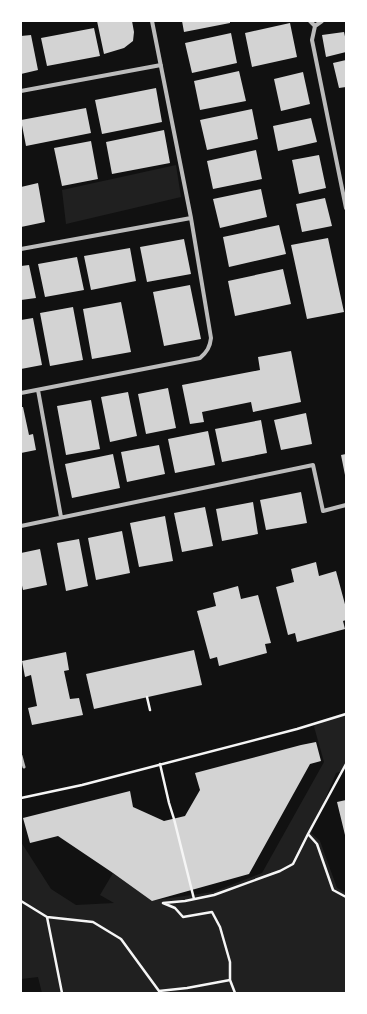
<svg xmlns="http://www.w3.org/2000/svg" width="367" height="1014" viewBox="0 0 367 1014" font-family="Quicksand,sans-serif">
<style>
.green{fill:#202020}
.building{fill:#d3d3d3}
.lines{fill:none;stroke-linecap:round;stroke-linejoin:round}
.path{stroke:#f5f5f5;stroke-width:2.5}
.service{stroke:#bcbcbc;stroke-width:3}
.minor{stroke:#bcbcbc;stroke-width:4}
</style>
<rect width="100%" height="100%" fill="#111"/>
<path class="green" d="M176,165L181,197L66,224L62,190Z
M346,712V770L336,773L311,833L320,841L337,888L346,893V993H42L38,977L21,979V842L51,889L76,905L114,903L100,895L113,873L156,899V900L213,892L262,873L324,762L313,723Z"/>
<path class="building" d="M97,21H132L134,32L133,41L124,48L104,54Z
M182,21H230V23L184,32Z
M290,23L297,57L252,67L245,33Z
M94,28L100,56L47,66L41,38Z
M344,32L346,41V52L326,57L322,35Z
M231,33L237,63L192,73L185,43Z
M31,35L38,70L21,74V36Z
M346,60V87L339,88L333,63Z
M239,71L246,101L200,110L194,81Z
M303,72L310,104L281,111L274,79Z
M156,88L162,122L102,134L95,100Z
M86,108L91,133L26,146L21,120Z
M252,109L258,139L207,150L200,120Z
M311,118L317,142L278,151L273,126Z
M164,130L170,163L112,174L106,142Z
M91,141L98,179L62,186L54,148Z
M256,150L262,179L213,189L207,161Z
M319,155L326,188L299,194L292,160Z
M38,183L45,222L21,227V187Z
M261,189L267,217L220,228L213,199Z
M325,198L332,226L302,232L296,204Z
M279,225L286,254L229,267L223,237Z
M328,238L344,312L307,319L291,245Z
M184,239L191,274L147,282L140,247Z
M130,248L136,281L91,290L84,256Z
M77,257L84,290L45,297L38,264Z
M29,265L36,298L21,300V266Z
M283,269L291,304L235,316L228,281Z
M190,285L201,339L164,346L153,292Z
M121,302L131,352L92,359L83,309Z
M73,307L83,360L50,366L40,313Z
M33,318L42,365L21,369V320Z
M291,351L301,402L253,412L251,402L202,412L204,422L190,424L182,385L260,370L258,357Z
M168,388L176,428L146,434L138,394Z
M128,392L137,436L110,442L101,397Z
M91,400L100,449L66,455L57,406Z
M21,407H23L29,435L33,434L36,450L21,453Z
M306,413L312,444L281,450L274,420Z
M261,420L267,453L222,462L215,429Z
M208,431L215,465L175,473L168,439Z
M159,445L165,474L127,482L121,452Z
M113,454L120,488L72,498L65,464Z
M346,454V474L345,475L341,455Z
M301,492L307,523L266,530L260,500Z
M253,502L258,534L222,541L216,509Z
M205,507L213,546L182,552L174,513Z
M165,516L173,561L139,567L130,523Z
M122,531L130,573L96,580L88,538Z
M79,539L88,586L66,591L57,543Z
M40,549L47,585L23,590L21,581V553Z
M316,562L319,576L336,571L346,608V620L343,621L345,629L297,642L295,633L288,635L276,587L294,582L291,569Z
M238,586L241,599L258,595L271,643L265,644L267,653L219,666L217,657L210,659L197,611L216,606L213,593Z
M194,650L202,685L94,709L86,674Z
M66,652L69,670L64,671L70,699L79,698L83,715L32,725L28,708L37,706L31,675L25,677L22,661Z
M316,742L321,761L310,764L249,874L152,901L113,873L58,836L30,843L23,818L130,791L133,807L164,821L185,816L200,790L195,773L301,745Z
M346,800V834L345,835L337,802Z"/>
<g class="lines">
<path class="path" d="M147,697L150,710
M160,764L169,803L174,819L194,899
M21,798L82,785L297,729L346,714
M308,834L346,764
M21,901L47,917L93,922L121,939L159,991L187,988L230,980
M47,917L62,993
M235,993L230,980V962L220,927L212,912L183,917L175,908L163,903L185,901L214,895L280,871L293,864L308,834L317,844L333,890L346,897"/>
<path class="service" d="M21,756L24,767"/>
<path class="minor" d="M310,21L315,26L312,40L346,208
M315,26L322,21
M21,91L161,65
M21,249L191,218
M38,390L61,517
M21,393L200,358C207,352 210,347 211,338L191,218L152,21
M21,526L313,465L323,511L346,505"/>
</g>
<rect width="367" height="1014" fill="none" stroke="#ffffff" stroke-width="44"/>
</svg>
